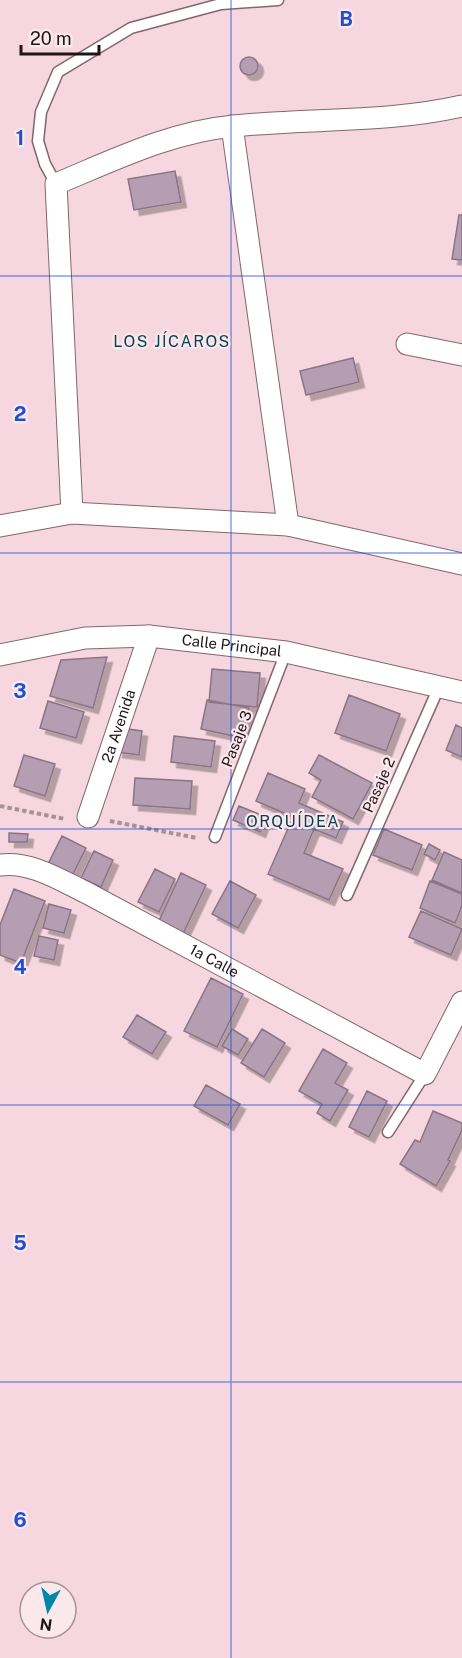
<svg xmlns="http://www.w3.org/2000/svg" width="462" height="1658" viewBox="0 0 462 1658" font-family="'Public Sans',sans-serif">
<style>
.building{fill:#b59eb1;stroke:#8a7486;stroke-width:1.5;filter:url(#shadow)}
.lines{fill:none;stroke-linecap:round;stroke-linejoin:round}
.service-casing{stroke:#82666e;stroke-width:13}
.minor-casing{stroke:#82666e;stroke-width:23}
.path{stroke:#a79096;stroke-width:4;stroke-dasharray:4.5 3;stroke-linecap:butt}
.service{stroke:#fff;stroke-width:10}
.minor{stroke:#fff;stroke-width:21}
.grid{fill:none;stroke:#1d4ed8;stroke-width:1.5;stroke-opacity:0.55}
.labels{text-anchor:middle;stroke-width:4.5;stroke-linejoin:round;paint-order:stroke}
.street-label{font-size:15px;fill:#1f1418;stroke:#fbe8ed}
.neighbourhood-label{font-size:16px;letter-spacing:1.5px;fill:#0a4151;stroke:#fbe8ed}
.grid-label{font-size:20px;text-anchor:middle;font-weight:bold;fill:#1d4ed8;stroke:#fbe8ed;stroke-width:4.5;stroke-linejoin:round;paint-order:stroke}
</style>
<defs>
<filter id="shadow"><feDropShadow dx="5.5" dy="5.5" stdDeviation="0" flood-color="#0004"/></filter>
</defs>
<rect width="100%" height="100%" fill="#f6d7df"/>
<path class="building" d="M240 66a9 9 0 1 1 18 0a9 9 0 1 1-18 0Z
M175,171L181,202L134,210L128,179Z
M459,215H462V260L452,259Z
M353,358L359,382L306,395L300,371Z
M107,657L93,708L50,696L61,660Z
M212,669L260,673L257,707L209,702Z
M349,695L400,714L386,751L335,733Z
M207,700L249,708L243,738L201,729Z
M48,701L84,712L76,738L40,728Z
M456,725L462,728V757L446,750Z
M121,728L142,731L139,755L117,752Z
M174,736L215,741L211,767L171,762Z
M24,755L55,764L45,796L14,786Z
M319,755L372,783L353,819L312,797L321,780L309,773Z
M268,773L305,789L299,803L343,822L336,838L314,829L304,853L343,869L329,900L268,874L293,817L256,801Z
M135,778L192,781L190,809L133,805Z
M239,806L266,817L260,832L233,820Z
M384,829L422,845L412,870L373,855Z
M9,833L28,834L27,842H9Z
M62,836L86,848L70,880L46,868Z
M429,844L440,850L435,860L424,854Z
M94,851L113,860L101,887L81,878Z
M444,852L462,860V893L432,880Z
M155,869L175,879L159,912L138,902Z
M181,873L206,885L182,936L157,925Z
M230,881L256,895L238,928L212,914Z
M430,881L462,894V906L455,923L420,908Z
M14,889L45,901L21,963L0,955V925Z
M49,904L71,910L64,933L43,928Z
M421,911L462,929L451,955L409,937Z
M39,936L58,940L54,960L34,956Z
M211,978L243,994L217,1047L184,1031Z
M137,1015L166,1032L152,1054L123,1037Z
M232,1029L248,1039L238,1055L222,1046Z
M262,1029L285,1043L264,1077L241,1063Z
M323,1049L347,1063L335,1083L348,1090L330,1121L317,1113L322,1104L299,1091Z
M206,1085L240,1104L228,1125L194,1106Z
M367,1091L387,1101L369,1137L349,1127Z
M433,1111L462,1123V1130L448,1160L450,1161L436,1186L400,1164L415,1140L420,1142Z"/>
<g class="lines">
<defs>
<path id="service" d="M56,184L45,164L38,141L41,112L58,72L131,28L221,4L278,0
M215,837L286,652
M347,895L439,687
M388,1132L425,1074"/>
<g id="minor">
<path d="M232,126L288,525"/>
<path d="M407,344L462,355"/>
<path d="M72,513L56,184C114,160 170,132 234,126C310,118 387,123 462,106"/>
<path d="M0,526L72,513L288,525L462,564"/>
<path id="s1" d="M0,655L85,638L149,636L286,652L462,692"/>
<path id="s2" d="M88,817L149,636"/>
<path id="s3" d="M0,865C31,861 60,880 87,893L425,1074L462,1002"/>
</g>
</defs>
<use href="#service" class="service-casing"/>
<use href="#minor" class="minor-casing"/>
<path class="path" d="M0,806L65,819
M110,821L197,838"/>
<use href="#service" class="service"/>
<use href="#minor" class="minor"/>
</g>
<path class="grid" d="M231,0V1658M0,276H462M0,553H462M0,829H462M0,1105H462M0,1382H462"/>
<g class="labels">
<g class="street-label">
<text dy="5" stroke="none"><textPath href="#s1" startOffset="234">Calle Principal</textPath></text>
<text dy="5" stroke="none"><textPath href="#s2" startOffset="96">2a Avenida</textPath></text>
<text transform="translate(237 739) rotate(-69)" y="5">Pasaje 3</text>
<text transform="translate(379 785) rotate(-66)" y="5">Pasaje 2</text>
<text dy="5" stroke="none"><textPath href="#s3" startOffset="237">1a Calle</textPath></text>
</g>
<g class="neighbourhood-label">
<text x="172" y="347">LOS JÍCAROS</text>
<text x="293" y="827">ORQUÍDEA</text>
</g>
</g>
<g class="grid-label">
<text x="346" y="26">B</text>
<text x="20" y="145">1</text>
<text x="20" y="421">2</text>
<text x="20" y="698">3</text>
<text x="20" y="974">4</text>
<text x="20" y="1250">5</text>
<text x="20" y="1527">6</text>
</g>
<g transform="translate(48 1610) rotate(188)"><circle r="28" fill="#fbe8ed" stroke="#a39398" stroke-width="1.5"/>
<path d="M0-4.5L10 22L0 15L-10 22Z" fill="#0087a8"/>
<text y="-9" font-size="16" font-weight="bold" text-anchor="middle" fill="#1f1418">N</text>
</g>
<path d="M21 45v9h78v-9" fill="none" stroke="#1f1418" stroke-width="3"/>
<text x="30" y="45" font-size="18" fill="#1f1418" stroke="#fbe8ed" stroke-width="4.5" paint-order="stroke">20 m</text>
</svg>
